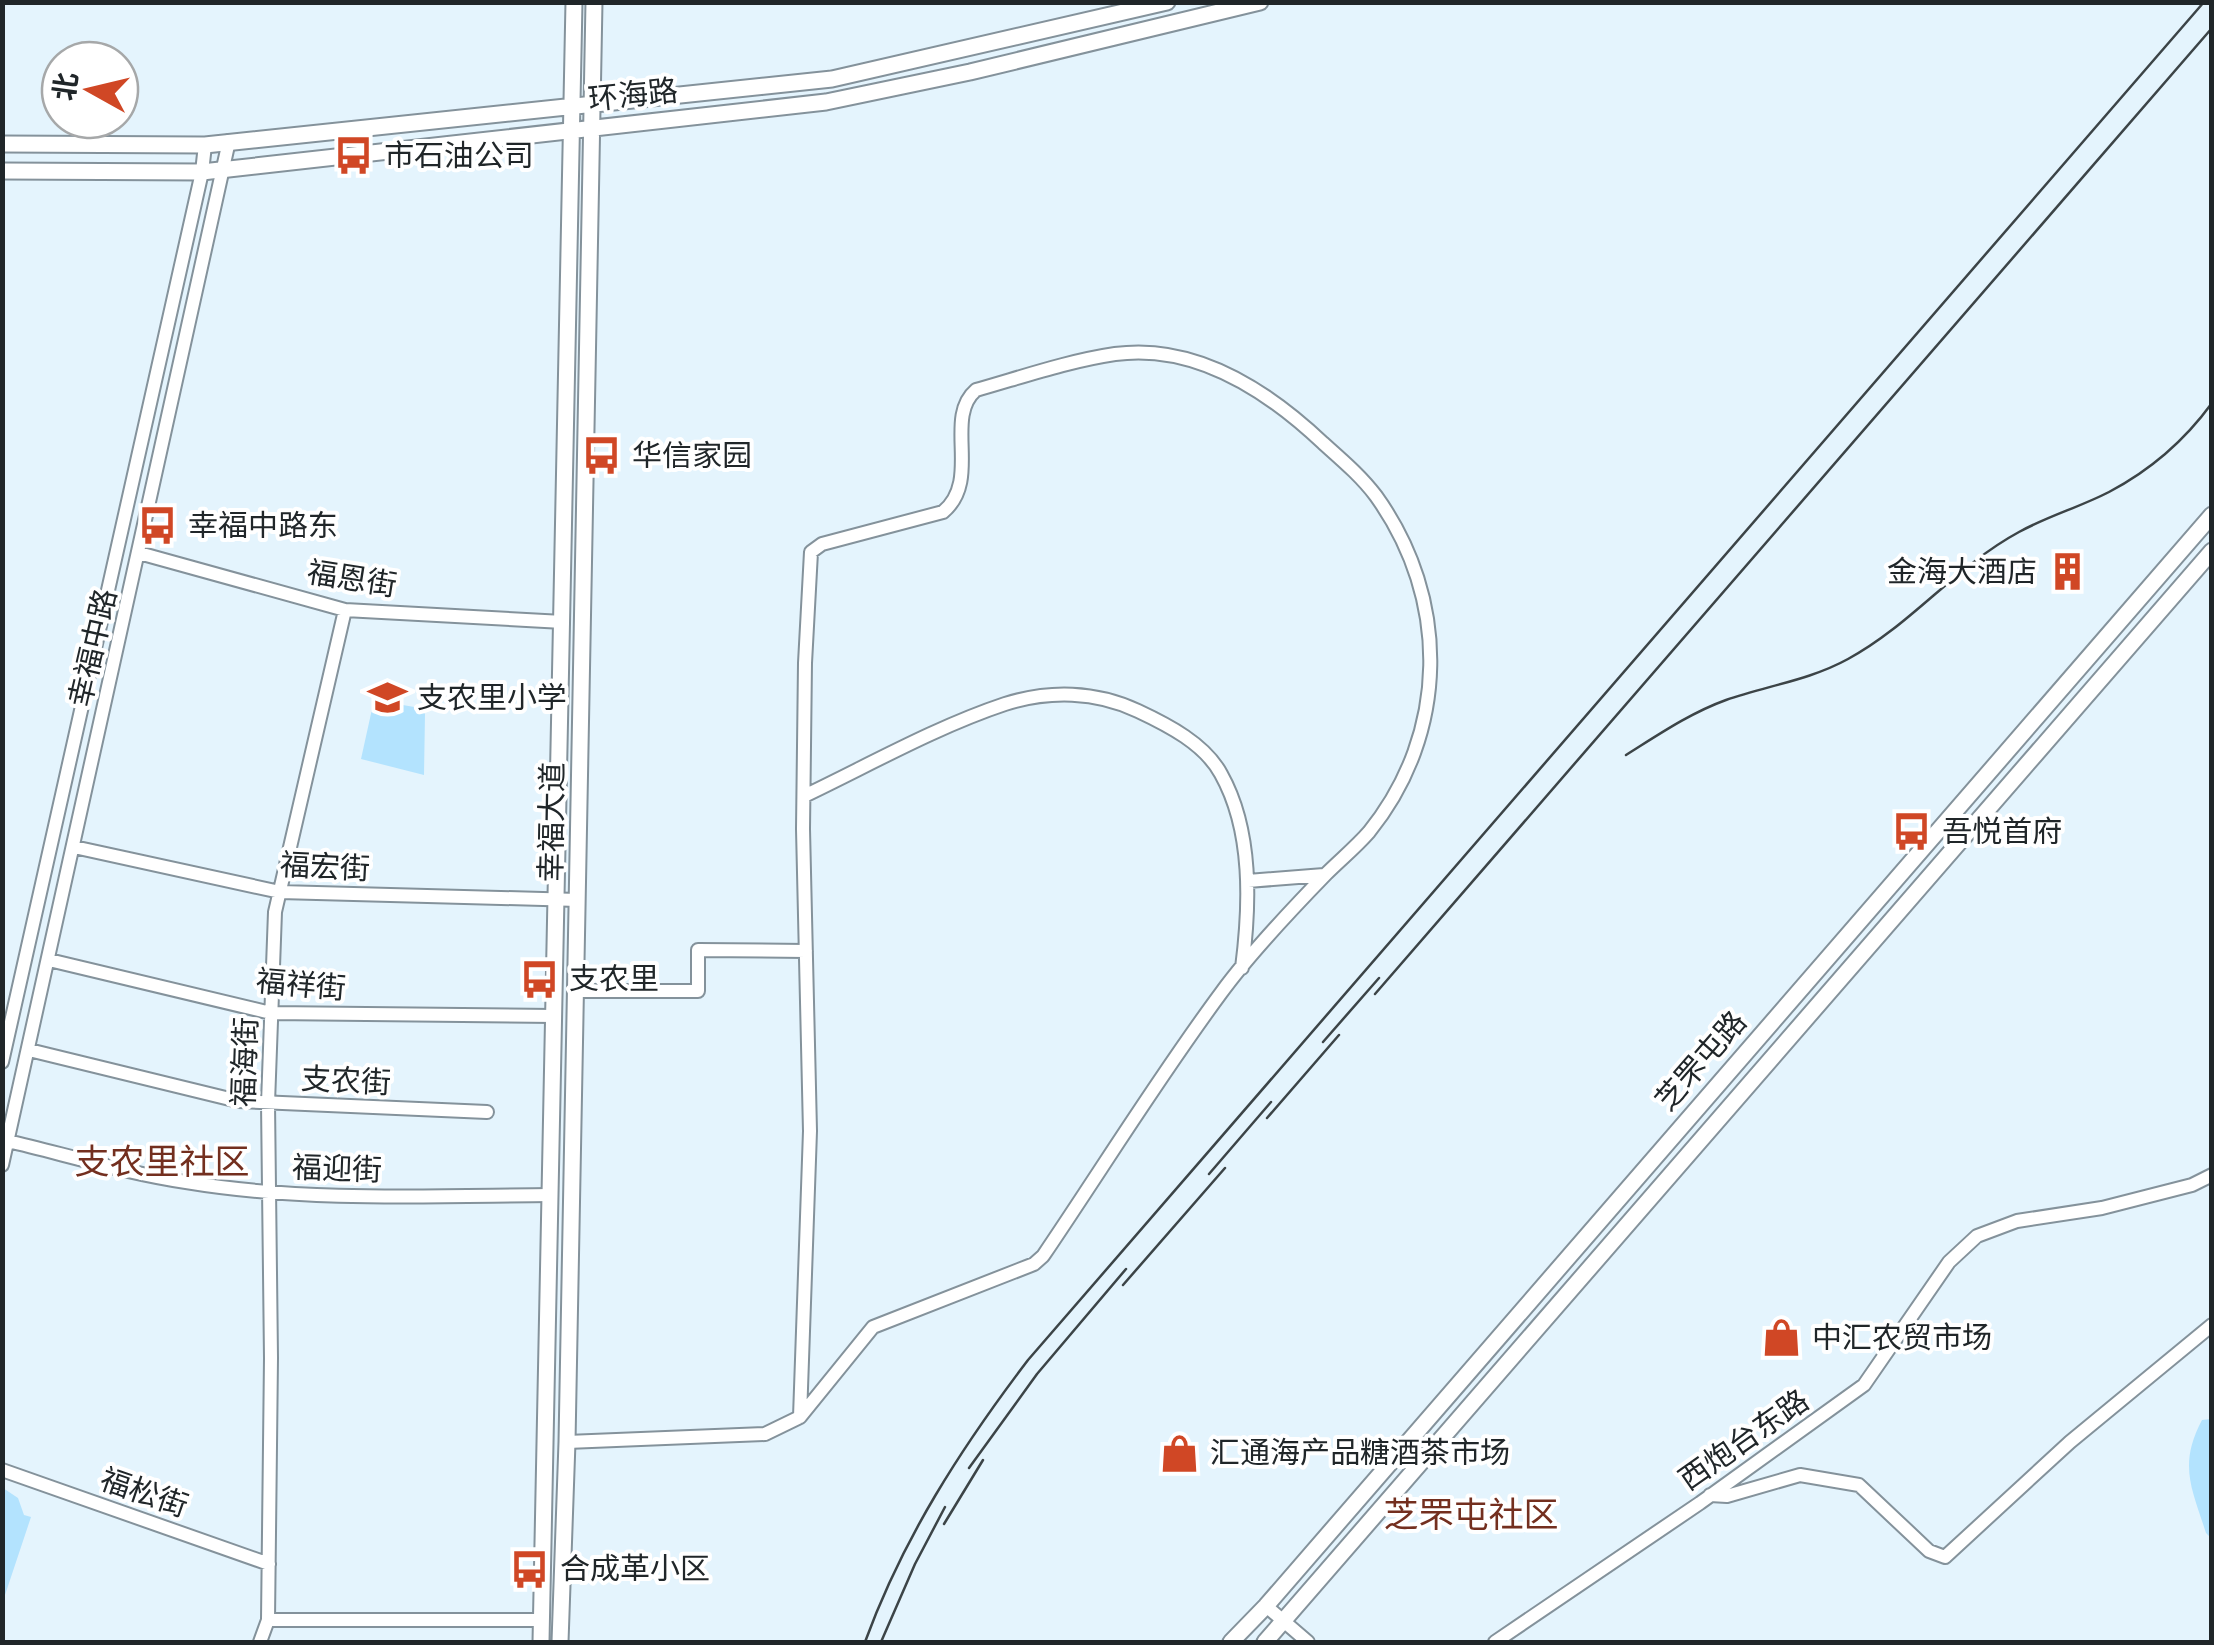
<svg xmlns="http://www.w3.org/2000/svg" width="2214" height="1645" viewBox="0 0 2214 1645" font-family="Literata,'Noto Sans SC',serif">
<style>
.green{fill:#b3e3fe}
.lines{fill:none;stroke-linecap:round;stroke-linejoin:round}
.minor-casing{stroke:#84929b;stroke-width:16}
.major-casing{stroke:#84929b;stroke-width:19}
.minor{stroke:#fff;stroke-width:12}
.major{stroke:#fff;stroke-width:15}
.rail{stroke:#3c4447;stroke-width:2.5}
.labels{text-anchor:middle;stroke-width:8;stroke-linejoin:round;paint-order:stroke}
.street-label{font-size:30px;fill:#202629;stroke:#fff}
.poi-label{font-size:30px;fill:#202629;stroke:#fff;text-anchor:start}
.quarter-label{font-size:35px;fill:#732f1f;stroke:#fff}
</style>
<rect width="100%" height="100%" fill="#e4f4fd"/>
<path class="green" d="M374,700L420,708L425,714L424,775L361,759Z
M2211,1419H2212L2211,1538L2206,1533C2192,1489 2178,1465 2202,1420Z
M3,1488L18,1498L24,1515L31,1517L3,1601Z"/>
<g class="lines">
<defs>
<path id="minor" d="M139,553L345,610L563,622
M804,796C869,765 936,727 1005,704C1049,690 1096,691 1138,711C1168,725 1205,744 1221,774C1253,831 1250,906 1242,968
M74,847L280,892L578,900
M1248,881L1324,875
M49,960L271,1013L554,1016
M576,991H698V950L806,951
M29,1050L238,1101L487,1112
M2,1062L202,172L205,145
M8,1141C67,1155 126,1173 186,1182C306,1202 430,1196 551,1195
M2,1165L229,141
M567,1442L765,1434L800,1417L873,1327L1034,1264L1043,1256C1102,1169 1158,1078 1221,993C1250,953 1291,910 1326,874C1340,860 1356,847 1369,832C1449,733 1450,599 1376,496C1361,476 1342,460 1323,443C1268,391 1195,343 1115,354C1068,361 1022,377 976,390C943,418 982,480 943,512L822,544L811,552L805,663L803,829L810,1131L800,1417
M2,1470L269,1564
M1710,1495L1727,1496L1800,1475L1859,1485L1929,1551L1945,1557L2070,1442L2212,1325
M1266,1606L1308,1642
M268,1620H541
M260,1642L268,1620L271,1358L268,1103L275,912L345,610
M1495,1642L1700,1503L1864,1385L1949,1262L1977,1236L2017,1221L2102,1208L2192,1185L2212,1175"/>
<path id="major" d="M2,144L205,145L832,79L1167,2
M2,171L202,172L826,102L970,72L1260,2
M541,1642L574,2
M560,1642L567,1442L594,2
M1231,1642L1266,1606L2212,515
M1265,1642L2212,551"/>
</defs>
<use href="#minor" class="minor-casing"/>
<use href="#major" class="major-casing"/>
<use href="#minor" class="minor"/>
<use href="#major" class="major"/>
<path class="rail" d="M1626,755C1658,735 1690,713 1726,700C1766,686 1810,680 1848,659C1911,625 1956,566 2019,532C2048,516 2080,507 2109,492C2149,471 2185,440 2212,403
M1375,994L2212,28
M1323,1042L1379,978
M1267,1118L1339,1035
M1209,1174L1271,1102
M1123,1285L1225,1168
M969,1468L1037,1374L1126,1269
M944,1524L983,1460
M865,1642C903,1538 961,1448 1028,1360L2204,2
M881,1642L915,1564L945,1507"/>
</g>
<defs>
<symbol id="bus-bare" viewBox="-9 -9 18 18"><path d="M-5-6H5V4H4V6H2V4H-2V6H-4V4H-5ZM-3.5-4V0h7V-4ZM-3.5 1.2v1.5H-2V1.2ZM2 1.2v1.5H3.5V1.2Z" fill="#d04725" stroke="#fff" stroke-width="2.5" paint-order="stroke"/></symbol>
<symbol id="building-bare" viewBox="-9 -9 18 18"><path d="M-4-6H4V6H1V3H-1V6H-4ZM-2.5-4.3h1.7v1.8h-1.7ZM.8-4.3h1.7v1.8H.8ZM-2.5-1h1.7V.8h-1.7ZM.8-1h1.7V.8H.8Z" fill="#d04725" stroke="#fff" stroke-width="2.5" paint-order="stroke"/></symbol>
<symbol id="school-bare" viewBox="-9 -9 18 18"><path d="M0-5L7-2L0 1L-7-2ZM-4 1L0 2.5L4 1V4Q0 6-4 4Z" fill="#d04725" stroke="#fff" stroke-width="2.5" paint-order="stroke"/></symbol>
<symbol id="shop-bare" viewBox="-9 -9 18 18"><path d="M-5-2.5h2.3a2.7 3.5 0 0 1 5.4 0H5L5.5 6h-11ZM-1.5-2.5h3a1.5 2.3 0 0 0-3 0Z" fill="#d04725" stroke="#fff" stroke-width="2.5" paint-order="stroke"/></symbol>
</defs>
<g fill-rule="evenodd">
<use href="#bus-bare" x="326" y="128" width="55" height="55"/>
<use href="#bus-bare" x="574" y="428" width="55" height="55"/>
<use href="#bus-bare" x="130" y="498" width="55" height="55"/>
<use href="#building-bare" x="2040" y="544" width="55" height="55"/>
<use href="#school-bare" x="360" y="670" width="55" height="55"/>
<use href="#bus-bare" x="1884" y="804" width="55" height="55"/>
<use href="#bus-bare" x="512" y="952" width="55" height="55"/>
<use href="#shop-bare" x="1754" y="1310" width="55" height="55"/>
<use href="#shop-bare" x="1152" y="1426" width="55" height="55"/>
<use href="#bus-bare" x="502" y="1542" width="55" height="55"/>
</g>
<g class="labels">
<g class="street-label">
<text transform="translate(633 95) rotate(-6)" y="10">环海路</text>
<text transform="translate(352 579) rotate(9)" y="10">福恩街</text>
<text transform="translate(93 648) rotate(-77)" y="10">幸福中路</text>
<text transform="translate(552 822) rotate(-89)" y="10">幸福大道</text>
<text transform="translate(325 867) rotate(3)" y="10">福宏街</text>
<text transform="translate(301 985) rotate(5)" y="10">福祥街</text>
<text transform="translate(1701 1061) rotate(-49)" y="10">芝罘屯路</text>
<text transform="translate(245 1062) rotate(-88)" y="10">福海街</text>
<text transform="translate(346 1081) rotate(3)" y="10">支农街</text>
<text transform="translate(337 1169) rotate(2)" y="10">福迎街</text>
<text transform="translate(1744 1440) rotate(-35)" y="10">西炮台东路</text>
<text transform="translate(144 1493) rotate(19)" y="10">福松街</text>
</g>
<g class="poi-label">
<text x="384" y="166">市石油公司</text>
<text x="632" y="466">华信家园</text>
<text x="188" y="536">幸福中路东</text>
<text x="2037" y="582" text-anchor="end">金海大酒店</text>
<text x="417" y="708">支农里小学</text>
<text x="1942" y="842">吾悦首府</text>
<text x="569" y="989">支农里</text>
<text x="1812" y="1348">中汇农贸市场</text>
<text x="1210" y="1463">汇通海产品糖酒茶市场</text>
<text x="560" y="1579">合成革小区</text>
</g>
<g class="quarter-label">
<text x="162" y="1174">支农里社区</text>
<text x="1471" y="1527">芝罘屯社区</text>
</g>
</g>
<rect width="2214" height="1645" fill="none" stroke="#202629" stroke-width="10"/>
<g transform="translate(90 90) rotate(278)"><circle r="48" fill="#ffffff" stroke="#a6a8a9" stroke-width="2.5"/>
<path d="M0-8L18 38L0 25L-18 38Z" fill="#d04725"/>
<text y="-15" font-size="28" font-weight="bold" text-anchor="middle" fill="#202629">北</text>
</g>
</svg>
